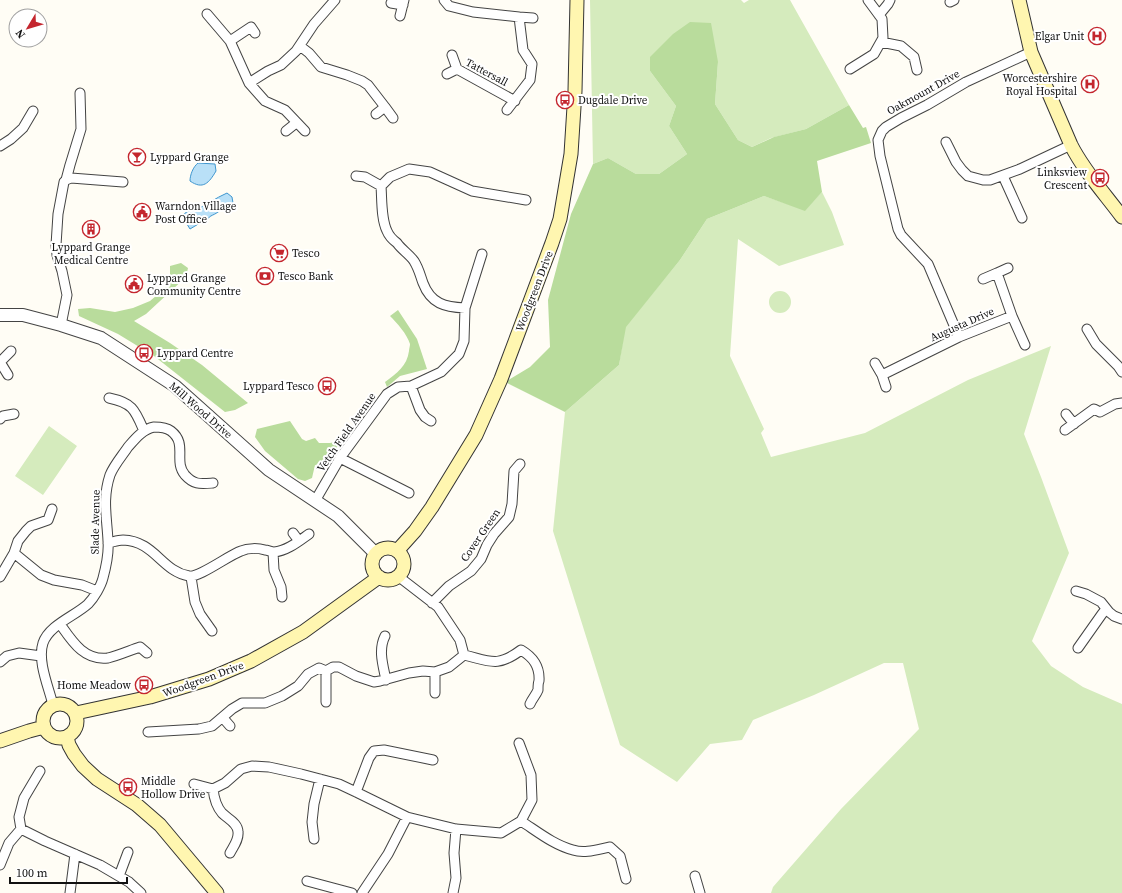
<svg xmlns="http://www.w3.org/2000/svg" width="1122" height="893" viewBox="0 0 1122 893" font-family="'Source Serif 4',serif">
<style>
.green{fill:#d5ebbd}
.forest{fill:#b9dc9c}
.water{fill:#b9e0f7;stroke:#3f96cf}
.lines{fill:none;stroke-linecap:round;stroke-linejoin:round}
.minor-casing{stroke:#444;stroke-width:11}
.tertiary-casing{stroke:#444;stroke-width:14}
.secondary-casing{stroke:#333;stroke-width:15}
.minor{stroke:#fff;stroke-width:9}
.tertiary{stroke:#fff;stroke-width:12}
.secondary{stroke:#fff6b0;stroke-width:13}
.labels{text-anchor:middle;stroke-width:4;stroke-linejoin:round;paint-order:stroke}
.poi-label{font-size:11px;fill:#111;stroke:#fff;text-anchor:start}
.street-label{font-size:11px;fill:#111;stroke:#fff}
</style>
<rect width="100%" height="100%" fill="#fffdf5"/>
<path class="green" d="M590,0H741L744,3L749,0H790L849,105L806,129L771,138L752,147L738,140L715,104L718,62L650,71L676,106L669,126L687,154L659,174H636L608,158L593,164Z
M822,192L832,212L844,245L779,266L738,239L730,356L764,429L761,433L771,457L865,433L968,380L1051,346L1024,434L1041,477L1069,553L1032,641L1051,666L1083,687L1122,704V893H771L773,887L841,809L919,729L903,663H884L814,695L753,720L742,740L710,744L677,782L620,745L553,531L565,412L619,365L625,327L680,260L707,219L764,196L805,210Z
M769 302a11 11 0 1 1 22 0a11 11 0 1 1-22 0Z
M49,426L77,446L43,495L15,476Z"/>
<path class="forest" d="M690,22L711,23L718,62L715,104L738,140L752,147L774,137L806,129L849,105L863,128L866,127L871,143L817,161L822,192L805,211L764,196L707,219L680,260L626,327L619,365L565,412L505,382L530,367L550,347L548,300L571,214L593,164L608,158L636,174H659L687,154L669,126L676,106L650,71V57L673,34Z
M181,263L188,268L186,277L146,314L134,321L170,343L202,365L248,403L235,410L225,412L154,356L118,334L79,316L78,309L90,308L115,312L133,308L150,301L163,290L170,280V266Z
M398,310L417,339L427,369L400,376L387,387L385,382C397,373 407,366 409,351C409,349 410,346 410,344C407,334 397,323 390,316Z
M290,421L302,439L306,441L315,438L319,443H330L340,441L327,467L315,465L312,478L305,481L298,479L265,451L255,437L257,429Z"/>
<path class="water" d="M198,163L215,164L216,171C209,183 203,190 190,181C190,175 193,167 198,163Z
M227,193L232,197L233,203C228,206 223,209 218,212C213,216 208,215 206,223H200L190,229L182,216C186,211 189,212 194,210C206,206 215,198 227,193Z"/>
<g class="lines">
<defs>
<path id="minor" d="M444,0L449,6L473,12L519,17L523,50L532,64L530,80L507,110
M950,2L954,0
M391,3L403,5
M207,14L230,41L249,83L265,101L285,110L305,131
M879,15L888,4L890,0
M400,16L404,0
M519,17L533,18
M230,41L251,27L255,33
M881,42L901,46L914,57L917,70
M300,46L309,53L321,67L347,75L362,81L368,85L385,107L376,114
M452,55L457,69
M850,69L874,54L883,38L882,19L868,0
M447,74L457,69L515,101
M249,83L268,71L281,65L296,51L314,24L335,0
M385,107L393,118
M286,131L296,123
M946,142L956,162L962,170L968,176L983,180H990L1020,169L1071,145
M0,146L11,139L23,128L33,111
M356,176L365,177L381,186
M1003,176L1022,218
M66,180L71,178L123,182
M1008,268L997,273L1012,316L1025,345
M983,279L997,273
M465,308C445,307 431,304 423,283C420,275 419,269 414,261C409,254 402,250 397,243C393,240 389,236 387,231C381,219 382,199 381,186L390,177L409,169L430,172L472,191L526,200
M61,325L67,295L62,271L57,255L56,245L58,214L64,182L66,180L70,165L81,129L80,93
M1087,329L1096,344L1118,366L1122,372
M959,337L928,264L901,235L898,229L880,156L878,140L882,131L886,127L901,118L927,105L966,82L1031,52
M0,362L11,351
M0,362L8,375
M875,363L882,375L886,387
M882,375L959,337L1012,316
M411,386L420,410L425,417L431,421
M109,398C133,403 135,410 144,431
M1066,414L1074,424
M0,419L3,416L14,414
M1065,430L1094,409L1100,412L1115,404L1122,403
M340,458L409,493
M315,501L340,458L387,394L398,387L411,386L441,372L459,354L464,341L465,308L482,254
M293,533L299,541
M108,543C113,542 118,540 123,540C155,541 161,571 189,576C199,578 229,555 241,551C248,548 258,548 265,550C268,550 271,552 274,552C287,551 299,541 309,534
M273,552L274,570L281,587L282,597
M14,553L41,575L54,580L82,585L97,591
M400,575L403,580L438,607L460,640L464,655
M0,577L14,553L18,541L26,531L31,526L48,520L52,509
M191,577L195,602L200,614L212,631
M1076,591L1086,594L1101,602L1109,612L1114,616L1122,619
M432,603L449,586L471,571L481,559L487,545L494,534L509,517L512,504L514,471L520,464
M60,624C72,641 84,661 108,658C117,656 131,650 140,647L147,653
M385,636C378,650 383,665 386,680
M1078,648L1102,614L1106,609
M464,655C490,661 497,668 521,650C533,657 540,666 539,681C538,683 538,687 538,690C536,695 532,699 530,704
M0,662L7,656L19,653L41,656
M326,671V702
M435,693V672
M53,705C49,688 37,661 43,643C49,625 75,616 88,604C94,598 101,586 103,578C106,567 109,553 108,541C107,518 102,499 110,475C114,465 122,456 128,447C135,439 143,429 154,427C159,427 167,428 171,431C188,444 173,461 185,475C194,485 200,484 213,483
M223,718L230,726
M148,732L199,729L212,726L232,709L242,703H265L282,696L298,686L308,674L319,668L326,671L333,667H339L356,676L374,682L380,681L409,673L423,671L435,672L449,667L464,655
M194,784L213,789
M356,792L369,758L374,751L384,750L433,760
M521,821C538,832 554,845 573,850C585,854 599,849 610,847L620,856L626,879
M21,829L19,817L24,798L40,771
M314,839L312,822L314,804L320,779
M230,853C233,847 239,840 238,832C238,823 228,819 222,813C216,806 214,798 213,789L225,783L241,769L252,766L269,767L301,774L339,784L356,792L407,817L456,829L501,833L521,821L532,800L531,775L519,743
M0,865L9,843L21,829L45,841L100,865L129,882L141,893
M119,876L128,852
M695,876L700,893
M307,881L352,893
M70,893L75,854
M362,893L388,854L407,817
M453,893L456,878L454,853L456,829"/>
<path id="tertiary" d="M0,315H23L61,325L101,338L175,386L269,470L338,516L376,554"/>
<path id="secondary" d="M1019,0L1031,52L1071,145C1084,171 1105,194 1122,217
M372 564a16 16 0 1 1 32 0a16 16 0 1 1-32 0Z
M397,551L415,531L432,507L476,435L501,379L552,243L560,219L571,154L575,91L577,0
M43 721a17 17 0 1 1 34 0a17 17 0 1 1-34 0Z
M76,713L150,697L209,679L251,661L303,632L379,577
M67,737L69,745L74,754L83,766L97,779L137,805L160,825L217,893
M0,741L29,731L44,727"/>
</defs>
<use href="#minor" class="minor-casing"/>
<use href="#tertiary" class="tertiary-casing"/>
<use href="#secondary" class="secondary-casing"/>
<use href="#minor" class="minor"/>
<use href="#tertiary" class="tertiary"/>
<use href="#secondary" class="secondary"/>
</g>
<defs>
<symbol id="hospital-ring" viewBox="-11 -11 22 22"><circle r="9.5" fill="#fff" stroke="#c4262e" stroke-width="1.5"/><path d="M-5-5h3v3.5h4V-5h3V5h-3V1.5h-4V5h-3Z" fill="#c4262e"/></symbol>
<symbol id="bus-ring" viewBox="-11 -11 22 22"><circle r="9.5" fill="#fff" stroke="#c4262e" stroke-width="1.5"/><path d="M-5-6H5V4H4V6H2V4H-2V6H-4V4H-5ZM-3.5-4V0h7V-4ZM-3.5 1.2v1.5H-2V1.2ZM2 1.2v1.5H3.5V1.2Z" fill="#c4262e"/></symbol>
<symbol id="bar-ring" viewBox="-11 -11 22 22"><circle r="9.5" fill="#fff" stroke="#c4262e" stroke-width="1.5"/><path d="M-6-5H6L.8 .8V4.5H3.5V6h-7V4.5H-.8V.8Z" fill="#c4262e"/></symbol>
<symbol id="civic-ring" viewBox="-11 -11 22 22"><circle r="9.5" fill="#fff" stroke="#c4262e" stroke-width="1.5"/><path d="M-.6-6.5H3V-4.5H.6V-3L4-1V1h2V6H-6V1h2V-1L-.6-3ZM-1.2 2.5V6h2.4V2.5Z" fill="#c4262e"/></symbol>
<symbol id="building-ring" viewBox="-11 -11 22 22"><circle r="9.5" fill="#fff" stroke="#c4262e" stroke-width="1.5"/><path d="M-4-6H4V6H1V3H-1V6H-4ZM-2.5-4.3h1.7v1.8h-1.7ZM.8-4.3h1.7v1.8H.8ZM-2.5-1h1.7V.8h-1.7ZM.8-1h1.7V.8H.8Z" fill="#c4262e"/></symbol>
<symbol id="supermarket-ring" viewBox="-11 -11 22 22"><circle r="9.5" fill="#fff" stroke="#c4262e" stroke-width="1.5"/><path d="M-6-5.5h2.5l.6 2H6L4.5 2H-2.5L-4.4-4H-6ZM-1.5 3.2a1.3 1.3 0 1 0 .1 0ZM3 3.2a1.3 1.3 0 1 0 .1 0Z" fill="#c4262e"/></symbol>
<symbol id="bank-ring" viewBox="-11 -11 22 22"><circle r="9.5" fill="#fff" stroke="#c4262e" stroke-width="1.5"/><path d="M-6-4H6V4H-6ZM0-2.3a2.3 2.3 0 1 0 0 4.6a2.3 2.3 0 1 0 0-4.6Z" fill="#c4262e"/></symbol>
</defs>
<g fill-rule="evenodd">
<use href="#hospital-ring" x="1087" y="26" width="20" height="20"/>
<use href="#hospital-ring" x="1080" y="74" width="20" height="20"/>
<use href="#bus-ring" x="555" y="90" width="20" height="20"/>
<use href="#bar-ring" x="127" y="147" width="20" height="20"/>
<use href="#bus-ring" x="1090" y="168" width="20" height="20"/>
<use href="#civic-ring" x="132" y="202" width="20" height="20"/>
<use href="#building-ring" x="81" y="219" width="20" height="20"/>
<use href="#supermarket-ring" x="269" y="243" width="20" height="20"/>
<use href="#bank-ring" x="255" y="266" width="20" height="20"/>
<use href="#civic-ring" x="124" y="274" width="20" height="20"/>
<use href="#bus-ring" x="134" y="343" width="20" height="20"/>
<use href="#bus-ring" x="317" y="376" width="20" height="20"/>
<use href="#bus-ring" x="134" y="675" width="20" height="20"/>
<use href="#bus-ring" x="118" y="777" width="20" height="20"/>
</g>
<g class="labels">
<g class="poi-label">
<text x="1084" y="40" text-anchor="end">Elgar Unit</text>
<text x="1077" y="82" text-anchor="end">Worcestershire<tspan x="1077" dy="13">Royal Hospital</tspan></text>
<text x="578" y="104">Dugdale Drive</text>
<text x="150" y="161">Lyppard Grange</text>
<text x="1087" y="176" text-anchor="end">Linksview<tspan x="1087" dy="13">Crescent</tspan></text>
<text x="155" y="210">Warndon Village<tspan x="155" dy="13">Post Office</tspan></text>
<text x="91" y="251" text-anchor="middle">Lyppard Grange<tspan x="91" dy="13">Medical Centre</tspan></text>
<text x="292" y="257">Tesco</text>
<text x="278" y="280">Tesco Bank</text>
<text x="147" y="282">Lyppard Grange<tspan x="147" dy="13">Community Centre</tspan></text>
<text x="157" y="357">Lyppard Centre</text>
<text x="314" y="390" text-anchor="end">Lyppard Tesco</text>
<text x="131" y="689" text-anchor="end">Home Meadow</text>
<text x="141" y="785">Middle<tspan x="141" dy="13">Hollow Drive</tspan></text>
</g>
<g class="street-label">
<text transform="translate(487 72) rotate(28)" y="4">Tattersall</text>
<text transform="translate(923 92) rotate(-29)" y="4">Oakmount Drive</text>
<text transform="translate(534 291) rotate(-69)" y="4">Woodgreen Drive</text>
<text transform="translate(962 324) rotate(-24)" y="4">Augusta Drive</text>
<text transform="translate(201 410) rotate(41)" y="4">Mill Wood Drive</text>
<text transform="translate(346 432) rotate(-55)" y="4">Vetch Field Avenue</text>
<text transform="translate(95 522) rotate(-89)" y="4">Slade Avenue</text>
<text transform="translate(480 535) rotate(-56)" y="4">Cover Green</text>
<text transform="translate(203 679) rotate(-20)" y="4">Woodgreen Drive</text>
</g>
</g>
<g transform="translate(28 28) rotate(232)"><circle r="19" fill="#ffffff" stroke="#a0a0a0"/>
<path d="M0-3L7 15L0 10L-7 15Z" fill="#c4262e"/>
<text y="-6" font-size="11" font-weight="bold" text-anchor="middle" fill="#111111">N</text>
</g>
<path d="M10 877v6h117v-6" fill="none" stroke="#111111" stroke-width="2"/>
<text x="16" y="877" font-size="12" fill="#111111" stroke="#ffffff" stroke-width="3" paint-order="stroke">100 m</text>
</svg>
